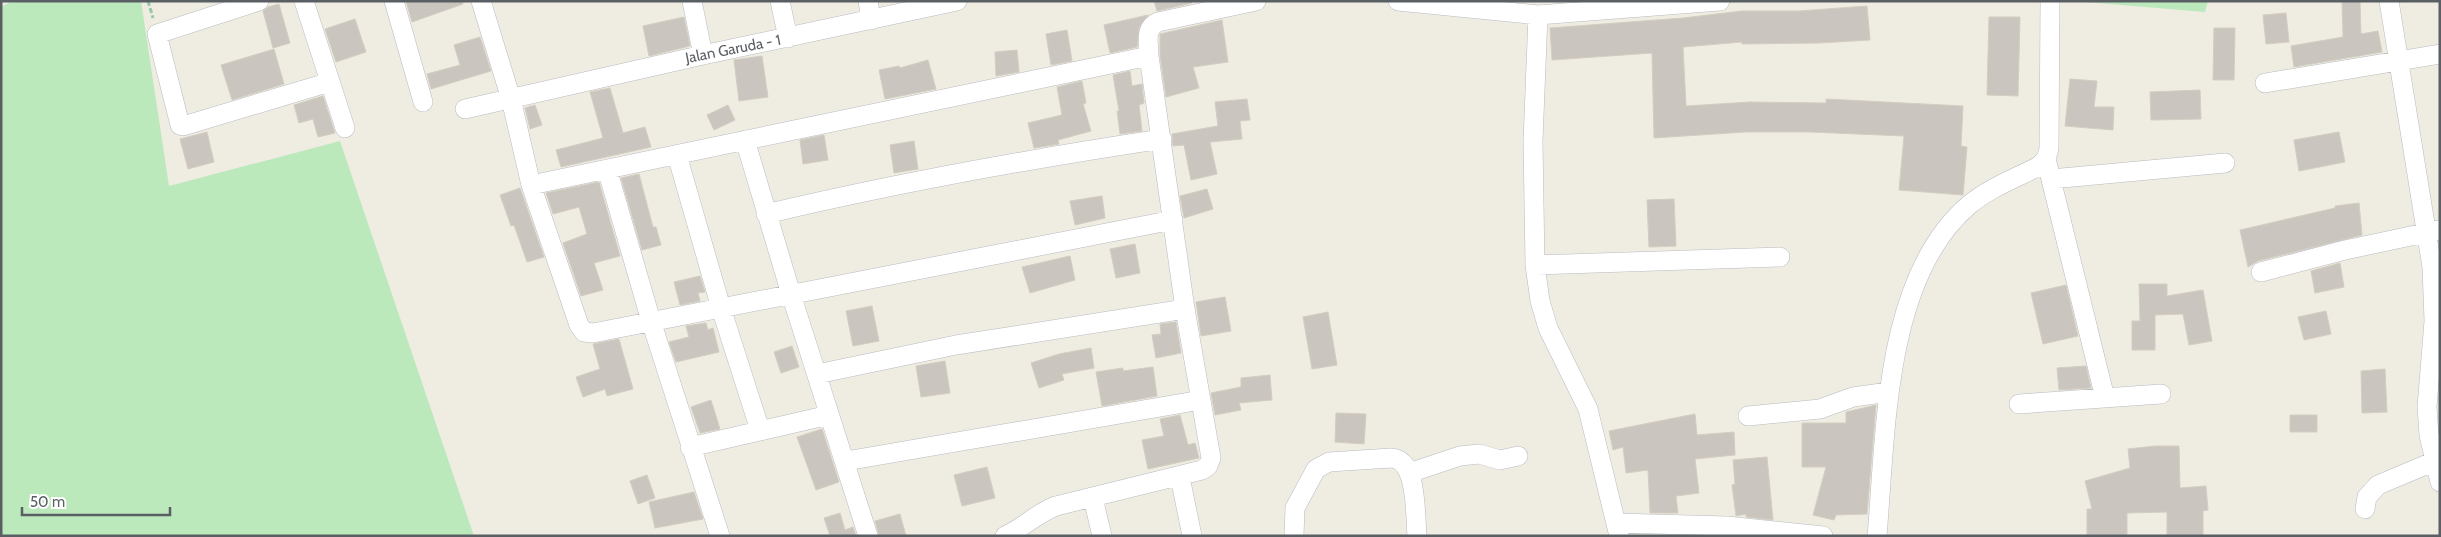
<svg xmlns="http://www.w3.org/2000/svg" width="2441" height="537" viewBox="0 0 2441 537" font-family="Cabin,sans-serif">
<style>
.green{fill:#bce9bc}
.building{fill:#cac6bf;stroke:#d4cdc0}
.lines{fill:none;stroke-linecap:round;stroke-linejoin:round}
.minor-casing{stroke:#b7bbc0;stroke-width:20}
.path{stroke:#94caa3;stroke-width:3;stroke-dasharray:5 2.5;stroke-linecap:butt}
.minor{stroke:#fff;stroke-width:19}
.labels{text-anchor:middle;stroke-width:5;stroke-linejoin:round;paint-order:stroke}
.street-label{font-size:15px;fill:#5a5f64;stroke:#fff}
</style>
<rect width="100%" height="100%" fill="#efece2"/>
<path class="green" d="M12,1H141L169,186L340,141L474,536H1V7Z
M2073,1H2208L2205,12Z"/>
<path class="building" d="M406,1H462L463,4L412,22Z
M1154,1H1191L1192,3L1157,11Z
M2342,1H2360L2361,34L2378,31L2382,52L2294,67L2291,46L2343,37Z
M279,4L290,43L273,48L263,11L268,7Z
M1867,6L1870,40L1819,43L1742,44V42L1683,47L1686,106L1750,102L1826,103V99L1963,106L1961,146L1967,147L1963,195L1899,190L1904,136L1810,132H1745L1654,138L1652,53L1552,60L1550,28L1683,18L1742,11H1799Z
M2286,13L2289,42L2266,44L2263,15Z
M1148,15L1139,28L1137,47L1110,53L1104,25Z
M684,17L690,46L649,56L643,26Z
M1989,17H2020L2018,96L1987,95Z
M355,19L366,52L336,62L325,29Z
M1222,20L1228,62L1193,67L1199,88L1166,97L1160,55V34Z
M2214,28H2235L2234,80H2213Z
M1067,30L1072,61L1051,65L1046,34Z
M480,37L491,71L431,89L427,74L460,65L454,45Z
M274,49L284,84L232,100L221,65Z
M1017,50L1019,72L996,76L995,52Z
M762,56L768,97L739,101L734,60Z
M928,60L936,89L885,99L879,70L899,66L900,68Z
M1130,71L1132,86L1142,84L1144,103L1139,105L1142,131L1120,134L1117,111H1119L1113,75Z
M2070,79L2097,81L2094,107H2114L2113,130L2065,126Z
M1082,81L1086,103L1083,104L1091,131L1058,140L1059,144L1034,148L1028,123L1062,115L1057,87Z
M610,88L623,133L645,127L651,147L561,167L556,150L603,138L590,92Z
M2200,90L2201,119L2151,120L2150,92Z
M323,96L335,133L318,137L313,119L299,123L294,105Z
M1247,99L1250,120L1240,121L1242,139L1210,142L1217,174L1191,180L1184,145L1173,146L1172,134L1218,126L1215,102Z
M535,105L542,125L530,129L525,108Z
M728,105L735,120L714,130L707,115Z
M207,132L214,162L188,169L180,139Z
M2339,132L2345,162L2299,171L2294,140Z
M824,135L828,160L803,164L800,140Z
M914,141L918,169L894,173L890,145Z
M639,174L653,227H656L661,245L642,250L621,178Z
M599,182L620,256L594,263L603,290L581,296L563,243L587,234L579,207L553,214L546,193Z
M520,188L544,257L527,262L514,225L511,226L500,195Z
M1207,189L1213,209L1184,218L1180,196Z
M1102,196L1105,218L1075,225L1070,201Z
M1674,199L1676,246L1649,247L1647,200Z
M2359,203L2362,235L2258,261L2248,267L2240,230L2335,208V206Z
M1135,244L1140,273L1116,278L1110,249Z
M1070,256L1075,280L1030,293L1022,267Z
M2340,263L2344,287L2315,293L2311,271Z
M700,276L705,292L698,293L700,301L680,305L674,282Z
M2139,284H2167V296L2203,290L2212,341L2189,345L2183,314L2155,315V350H2132V321H2140Z
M2066,285L2078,336L2043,344L2031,293Z
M1225,297L1231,331L1201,336L1196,302Z
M872,306L879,341L853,346L846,311Z
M2326,311L2331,334L2304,340L2298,317Z
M1328,312L1337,365L1312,369L1303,317Z
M1176,322L1181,353L1156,358L1152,335L1161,334L1160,324Z
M706,323L708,330L713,328L719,352L676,362L669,342L689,337L686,326Z
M619,339L633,389L607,396L605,389L583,397L576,377L600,369L593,344Z
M792,346L799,367L781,373L774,352Z
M1091,348L1094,368L1062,374L1064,380L1039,388L1031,363L1059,354Z
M945,361L950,393L921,397L916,366Z
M2086,366L2091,388L2059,390L2057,368Z
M1153,367L1157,396L1102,406L1096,372L1123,368V371Z
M2385,369L2387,412L2362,413L2361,371Z
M1270,375L1272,400L1239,403L1241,410L1215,415L1211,393L1241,387V378Z
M711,400L720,429L700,433L691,407Z
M1876,405L1867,514L1836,515L1834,520L1813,515L1826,467H1802V423H1846V412Z
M1336,413L1366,414L1364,444L1335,442Z
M1695,414L1697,435L1734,432L1735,455L1695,459L1699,493L1676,496L1678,513H1650L1648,470L1626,473L1623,447L1613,450L1609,431Z
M1180,415L1188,445L1195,443L1199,458L1148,469L1142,440L1164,436L1160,419Z
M2290,415H2317V432H2290Z
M822,429L839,482L816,490L797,437Z
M2155,446H2179L2180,488L2206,486L2208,510L2203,511V536H2167V512L2127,513V536H2087V509H2092L2085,481L2130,468L2128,449Z
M1767,457L1773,520L1746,517V514L1736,516L1732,485L1735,484L1733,460Z
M987,467L995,498L962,506L954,475Z
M647,475L655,498L638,504L630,481Z
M694,492L703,519L655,528L649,502Z
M840,513L845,530L853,527L856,536H830L824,518Z
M900,514L906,536H879L875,521Z"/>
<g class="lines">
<defs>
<path id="minor" d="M259,1L157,34L180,125L183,126L330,82
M304,1L345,128
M394,1L423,102
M481,1L511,99L531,185L579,325L584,332L593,333L1173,220
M692,1L703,55
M780,1L788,38
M868,1L871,20
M1398,1L1538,15L1720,1
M2389,1L2432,267L2434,321L2427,407L2429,435L2440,482
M1538,15L1533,141L1535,265L1540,301L1548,328L1588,409L1619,536
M2265,83L2440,54
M465,109L703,55L957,1
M745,140L791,294L868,536
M677,155L721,308L760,430
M2046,159L2105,398
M607,169L651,321L720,536
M2051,179L2225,163
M531,185L1149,56
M766,214C897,183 1029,159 1162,139
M1535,265L1780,257
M2261,272L2345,250L2439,230
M817,374L956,345L1185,309
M2019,404L2161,394
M1748,416L1820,409L1853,397L1889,392
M690,447L829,415
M846,461L1201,400
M1409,473L1460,456L1479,454L1500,460L1518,456
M1180,477L1192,536
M1093,498L1102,536
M2365,509L2367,497L2378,485L2435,461
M1616,523L1727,526L1823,536
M1005,536C1023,528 1037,513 1056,506L1202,470L1208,466L1211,458L1185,309L1149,56C1149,43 1144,28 1158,22L1256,1
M1294,536L1295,508L1316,469L1329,462L1391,458C1418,459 1415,515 1417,536
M1877,536C1886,433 1884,277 1969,205C1989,188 2016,178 2039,166L2046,159L2049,149L2050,1"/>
</defs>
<use href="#minor" class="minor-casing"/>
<path class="path" d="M148,1L153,18"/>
<use href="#minor" class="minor"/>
</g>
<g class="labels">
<g class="street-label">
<text transform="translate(733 49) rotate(-11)" y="5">Jalan Garuda - 1</text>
</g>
</g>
<rect width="2441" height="537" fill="none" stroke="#5a5f64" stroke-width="5"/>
<path d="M22 507v8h148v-8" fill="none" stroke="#5a5f64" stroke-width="2.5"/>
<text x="30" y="507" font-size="15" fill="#5a5f64" stroke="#ffffff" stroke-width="4" paint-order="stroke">50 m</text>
</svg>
